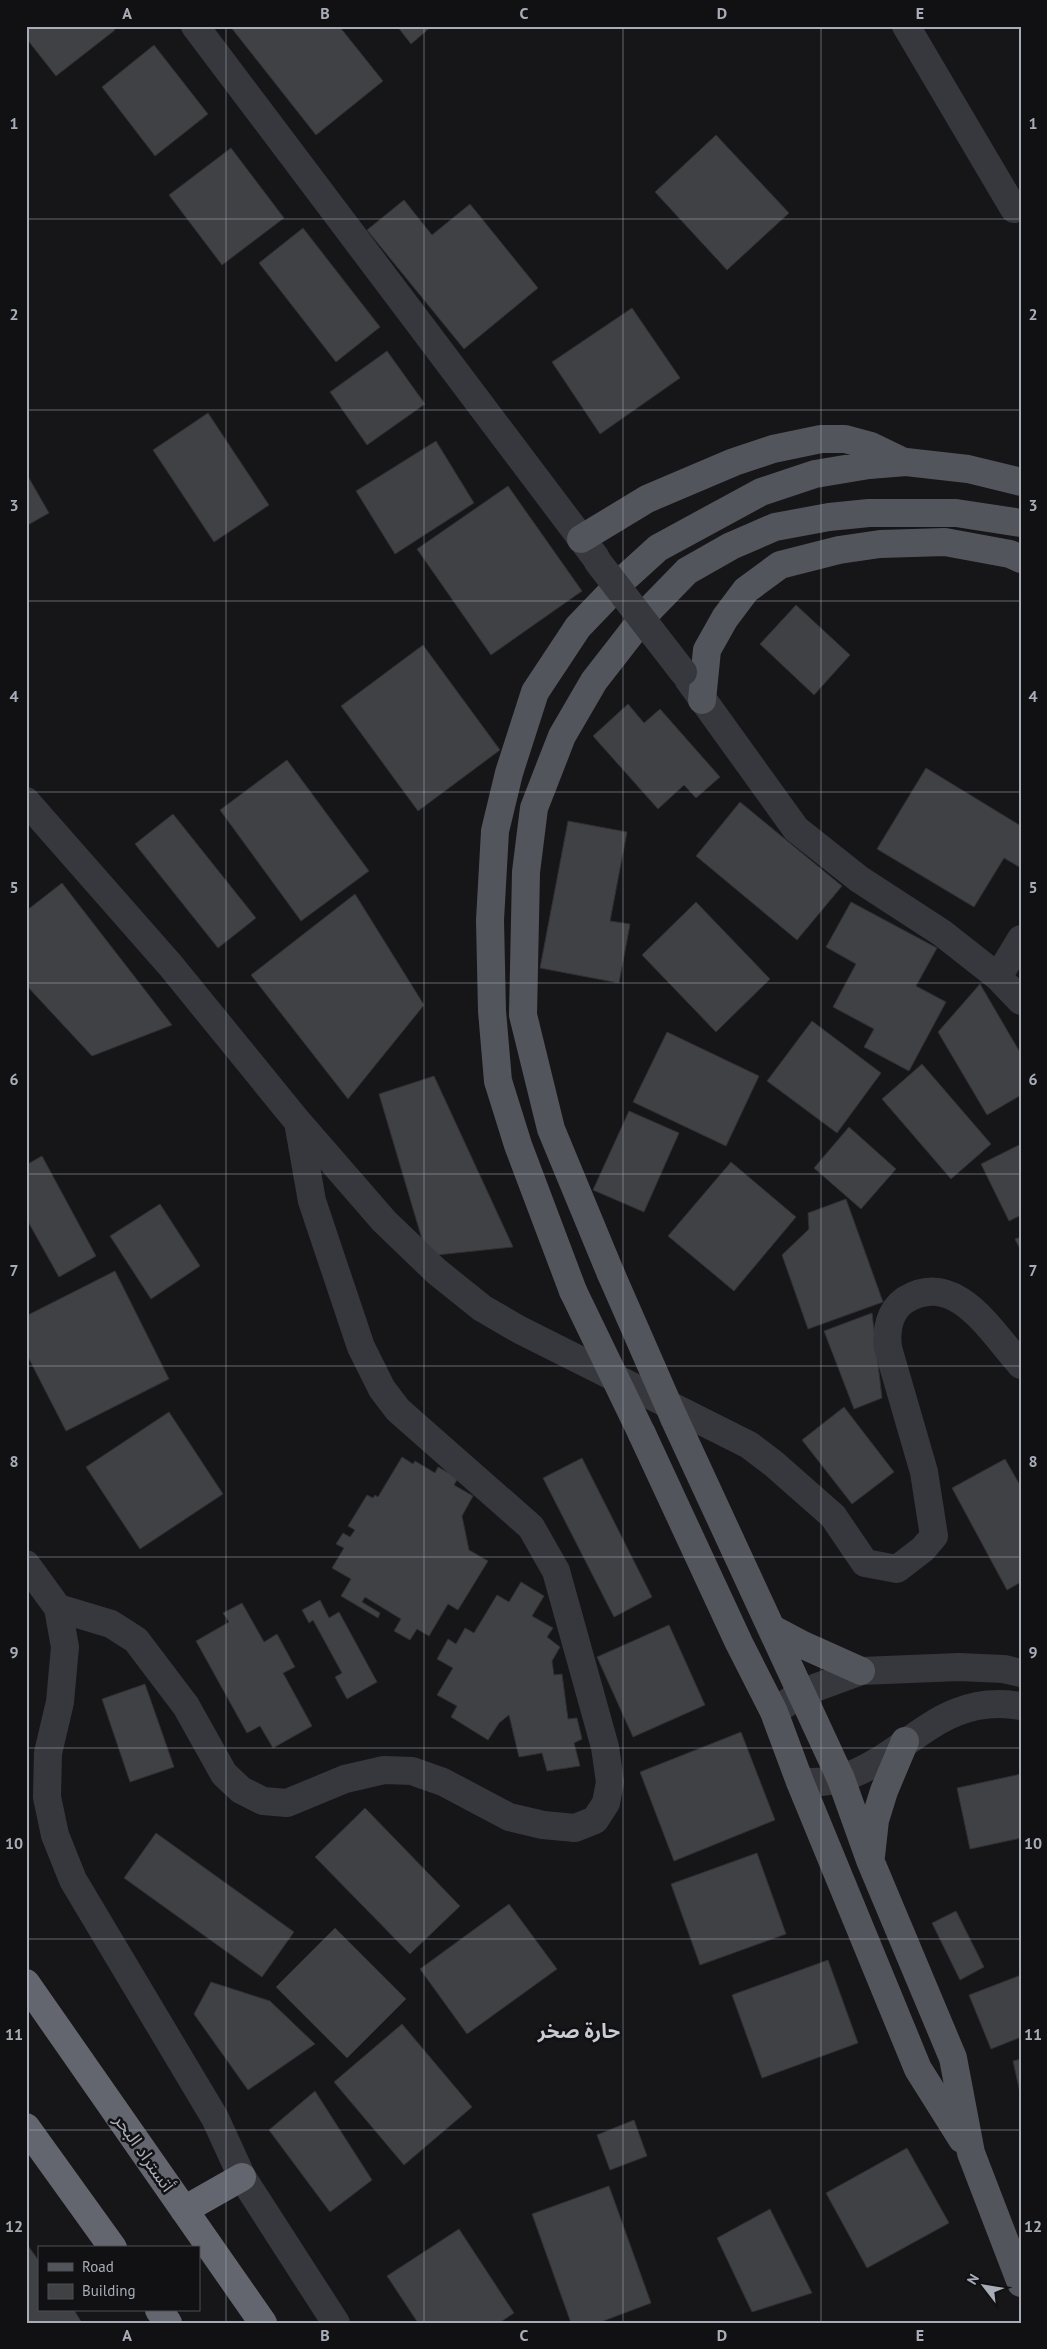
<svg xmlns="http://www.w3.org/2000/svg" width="1047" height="2349" viewBox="0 0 1047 2349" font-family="'PT Sans','Noto Sans Arabic',sans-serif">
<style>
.building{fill:#404145;stroke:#303034}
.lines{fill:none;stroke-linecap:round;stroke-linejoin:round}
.minor{stroke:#37383d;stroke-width:28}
.major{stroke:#53555c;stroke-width:28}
.highway{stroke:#63666e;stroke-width:28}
.minor-bridge{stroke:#37383d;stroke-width:28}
.major-bridge{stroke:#53555c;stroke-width:28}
.grid{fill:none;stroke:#a8adb8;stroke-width:1;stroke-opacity:0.55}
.labels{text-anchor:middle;stroke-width:5;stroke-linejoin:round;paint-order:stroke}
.street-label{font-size:18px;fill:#a8adb8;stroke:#111113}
.quarter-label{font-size:20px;font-weight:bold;fill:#c9ccd4;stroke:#111113}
.neatline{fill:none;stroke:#a8adb8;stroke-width:2}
.grid-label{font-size:16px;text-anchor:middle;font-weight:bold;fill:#a8adb8}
</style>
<rect width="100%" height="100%" fill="#161618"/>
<path class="building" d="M26,26H112L115,30L56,76L26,38Z
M230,26H339L383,81L316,135Z
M397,26H432L411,44Z
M154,45L208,114L155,156L102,87Z
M716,135L789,213L727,270L655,192Z
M231,148L284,218L222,265L169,195Z
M404,200L432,235L470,204L538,288L464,349L367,230Z
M303,228L380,327L336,362L259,263Z
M632,308L680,378L600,434L552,362Z
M387,351L425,404L367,445L330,392Z
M208,413L269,505L214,542L153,450Z
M436,441L474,503L395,554L356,491Z
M26,473L49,513L26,526Z
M508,486L582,591L491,655L417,549Z
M796,605L850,655L814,695L760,644Z
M423,645L500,750L418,811L341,706Z
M628,704L644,723L660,709L720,777L696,798L684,785L658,809L593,736Z
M287,760L369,871L301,921L220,810Z
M926,768L1021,826V868L1004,858L974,907L877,849Z
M740,802L842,886L797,940L696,856Z
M173,814L256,918L218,948L135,844Z
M568,821L627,832L610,921L630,924L619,983L540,968Z
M62,883L172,1025L92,1056L26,985V911Z
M355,894L424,1005L348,1099L251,975Z
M696,902L770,979L716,1032L642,955Z
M851,902L937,948L916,986L946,1002L909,1071L864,1047L874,1029L833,1007L856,964L826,947Z
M980,984L1021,1054V1095L987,1115L938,1032Z
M812,1021L881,1073L837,1133L767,1081Z
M667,1032L759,1076L726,1146L633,1102Z
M922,1064L991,1144L951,1179L882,1099Z
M434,1076L513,1247L427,1256L379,1094Z
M629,1111L679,1133L644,1212L593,1190Z
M849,1127L896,1169L861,1209L814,1168Z
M1021,1144V1215L1009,1221L981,1164Z
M42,1156L96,1256L59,1277L26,1218V1165Z
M731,1162L796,1217L734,1291L668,1236Z
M846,1199L883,1302L808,1329L782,1255L809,1229L808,1213Z
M160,1204L200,1266L151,1299L110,1236Z
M1021,1237V1251L1015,1239Z
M115,1271L169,1379L66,1431L26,1353V1316Z
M872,1313L882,1398L854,1409L824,1331Z
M844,1407L894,1472L852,1504L802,1440Z
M169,1412L223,1494L140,1549L86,1467Z
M402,1457L413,1464L415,1461L435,1473L438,1467L458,1478L454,1485L473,1496L462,1516L469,1550L488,1561L458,1610L448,1604L429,1636L417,1629L410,1640L394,1631L401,1619L365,1597L362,1602L380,1613L378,1618L341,1596L351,1579L332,1568L344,1548L336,1544L343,1533L350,1537L355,1530L348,1526L367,1495L373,1498L375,1495L378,1497Z
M582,1458L652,1597L614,1617L543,1478Z
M1005,1459L1021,1487V1582L1007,1590L952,1488Z
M521,1582L544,1596L532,1616L553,1628L547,1637L560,1647L552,1661L554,1675L562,1674L568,1719L577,1718L582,1739L574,1743L580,1766L547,1771L542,1753L519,1757L509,1715L499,1723L488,1740L451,1717L457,1706L437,1695L453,1668L437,1659L448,1639L456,1644L465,1628L474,1633L497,1595L509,1602Z
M320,1600L329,1618L339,1612L377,1682L347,1699L335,1677L342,1673L313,1620L309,1623L302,1610Z
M242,1603L264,1642L277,1634L295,1667L283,1673L312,1726L273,1748L260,1726L247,1733L196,1641L229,1622L223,1613Z
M669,1625L705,1705L633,1737L597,1657Z
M145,1684L174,1767L130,1782L102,1699Z
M741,1732L775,1820L674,1861L640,1772Z
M1021,1774V1838L970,1849L957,1788Z
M365,1808L460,1906L410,1954L315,1857Z
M156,1833L294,1932L262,1977L124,1878Z
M757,1853L786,1934L700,1965L671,1884Z
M509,1904L557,1969L467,2034L420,1969Z
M956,1911L984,1967L960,1980L932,1923Z
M335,1928L406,1999L347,2058L276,1987Z
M828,1960L858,2043L762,2078L732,1995Z
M1021,1975V2037L991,2049L969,1995Z
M211,1982L270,2001L315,2044L248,2090L194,2014Z
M402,2024L472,2107L404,2165L334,2082Z
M1021,2059V2097L1013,2061Z
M315,2091L372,2180L330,2212L269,2130Z
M634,2120L647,2156L610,2170L597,2135Z
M907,2148L949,2223L867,2268L826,2193Z
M609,2186L651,2303L598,2323H571L532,2214Z
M770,2209L812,2293L752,2312L717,2238Z
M459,2229L514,2313L499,2323H418L387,2276Z
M26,2243L39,2261V2310H74L82,2323H26Z"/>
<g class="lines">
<path class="minor" d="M195,26L596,558
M906,26L1014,209
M688,679L796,829L859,879L942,933L998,977L1021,1001
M26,801L171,966L298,1122L384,1221L436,1271L482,1308L520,1330L749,1445L774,1464L833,1516L865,1563L897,1569L923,1549L934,1536L924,1472L888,1348C886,1331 889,1311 905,1300C956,1269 991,1332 1021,1365
M998,977L1021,939
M26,1564L58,1608L111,1624L136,1640L186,1706L224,1774L241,1790L263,1801L287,1803L345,1779L384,1770L412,1771L443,1782L509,1817L543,1825L575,1828L595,1820L606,1803L610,1782L605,1747L556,1571L531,1527L398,1410L382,1389L361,1347L312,1201L298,1122
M58,1608L65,1647L60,1702L48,1753L47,1797L55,1835L73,1880L215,2118L242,2177L336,2323
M774,1712L801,1693L861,1671L959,1667L1004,1669L1021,1673
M800,1782C814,1782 828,1783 842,1778C908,1757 939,1692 1021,1706"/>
<path class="major" d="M581,539L647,499L734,462L773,449L821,439H845L871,446L902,461
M702,700L707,650L725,618L746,590L780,565L839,550L880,544L945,542L1010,554L1021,559
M611,1274L551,1129L523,1015L526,872L534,808L562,736L594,681L650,609L687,571L731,546L775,527L829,517L869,513H956L1021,523
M573,1291L518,1145L498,1081L492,1011L490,920L495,831L509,773L535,692L578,627L625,578L658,548L761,492L815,474L869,465L906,462L968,469L1021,482
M674,1418L841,1779L870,1860L953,2058L971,2153L1021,2283
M642,1434L739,1643L774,1712L800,1782L918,2069L962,2139
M771,1628L803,1645L861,1671
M871,1856L875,1820L884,1791L905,1741"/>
<path class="highway" d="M26,1983L263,2323
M26,2127L113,2248
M184,2210L242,2177
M159,2310L168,2323"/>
<path class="minor-bridge" d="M598,562L683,672"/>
<path class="major-bridge" d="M611,1274L674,1418
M573,1291L642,1434"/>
</g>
<path class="grid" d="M226,26V2323M424,26V2323M623,26V2323M821,26V2323M26,219H1021M26,410H1021M26,601H1021M26,792H1021M26,983H1021M26,1174H1021M26,1366H1021M26,1557H1021M26,1748H1021M26,1939H1021M26,2130H1021"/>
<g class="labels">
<g class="street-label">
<text transform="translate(144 2153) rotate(55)" y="6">أتستراد البحر</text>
</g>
<g class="quarter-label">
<text x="579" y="2038">حارة صخر</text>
</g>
</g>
<rect width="1047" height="2349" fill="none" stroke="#111113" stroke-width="55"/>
<rect x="38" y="2246" width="162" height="65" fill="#111113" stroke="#4d4f55"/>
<rect x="48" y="2263" width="25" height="8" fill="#53555c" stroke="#4d4f55"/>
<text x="82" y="2272" font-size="15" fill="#a8adb8">Road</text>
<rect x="48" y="2284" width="25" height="15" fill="#404145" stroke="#4d4f55"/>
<text x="82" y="2296" font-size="15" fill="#a8adb8">Building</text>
<g transform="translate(984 2286) rotate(301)" stroke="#111113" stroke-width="4" paint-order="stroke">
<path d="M0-4L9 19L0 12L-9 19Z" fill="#a8adb8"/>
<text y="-8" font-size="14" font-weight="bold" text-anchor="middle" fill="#a8adb8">N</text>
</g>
<rect x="28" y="28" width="992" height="2294" class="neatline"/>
<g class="grid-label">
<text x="127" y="19">A</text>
<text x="325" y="19">B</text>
<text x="524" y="19">C</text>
<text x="722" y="19">D</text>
<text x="920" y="19">E</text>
<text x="14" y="129">1</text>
<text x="1033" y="129">1</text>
<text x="14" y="320">2</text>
<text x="1033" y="320">2</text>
<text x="14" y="511">3</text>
<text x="1033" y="511">3</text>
<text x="14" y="702">4</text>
<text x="1033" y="702">4</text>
<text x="14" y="893">5</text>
<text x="1033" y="893">5</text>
<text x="14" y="1085">6</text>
<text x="1033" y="1085">6</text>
<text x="14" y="1276">7</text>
<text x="1033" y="1276">7</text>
<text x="14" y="1467">8</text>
<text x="1033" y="1467">8</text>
<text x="14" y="1658">9</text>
<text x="1033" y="1658">9</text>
<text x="14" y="1849">10</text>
<text x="1033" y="1849">10</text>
<text x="14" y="2040">11</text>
<text x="1033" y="2040">11</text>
<text x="14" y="2232">12</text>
<text x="1033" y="2232">12</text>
<text x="127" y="2341">A</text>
<text x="325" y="2341">B</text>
<text x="524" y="2341">C</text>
<text x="722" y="2341">D</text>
<text x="920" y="2341">E</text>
</g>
</svg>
